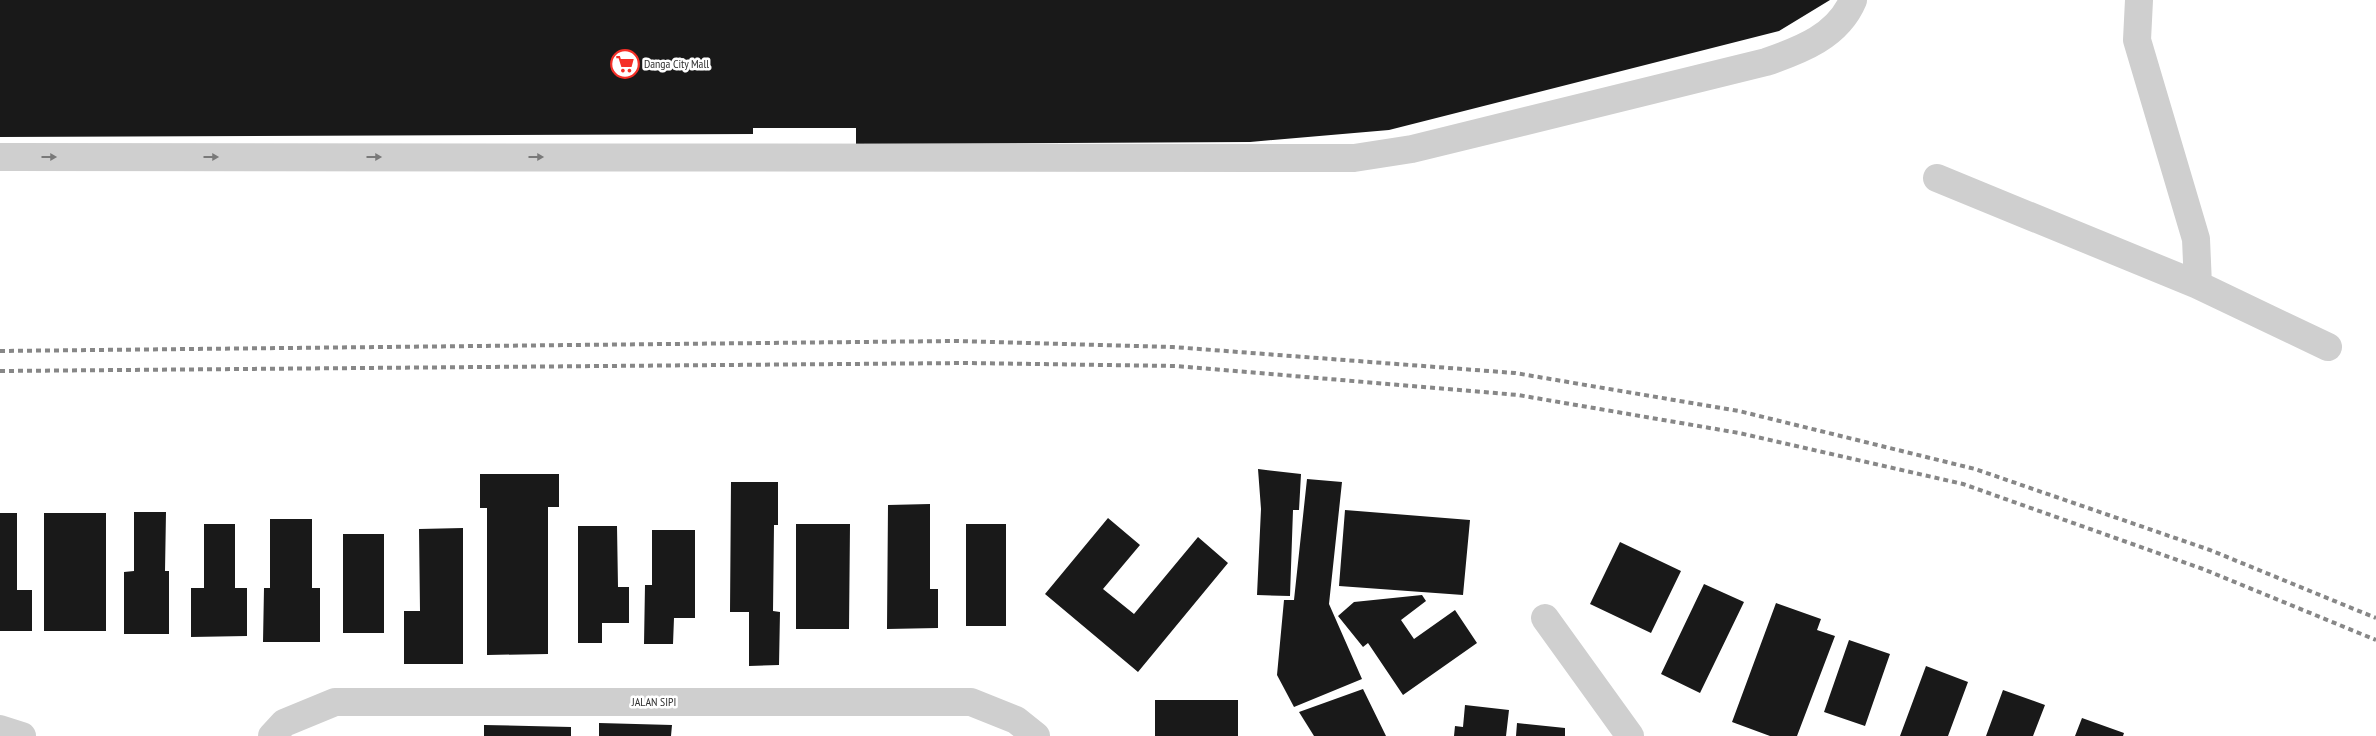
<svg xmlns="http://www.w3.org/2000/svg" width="2376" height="736" viewBox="0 0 2376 736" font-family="'PT Sans Narrow',sans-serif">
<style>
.building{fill:#191919}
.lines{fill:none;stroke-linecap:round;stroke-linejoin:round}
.minor{stroke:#cfcfcf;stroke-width:28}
.rail{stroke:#878787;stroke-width:4;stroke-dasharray:5 4;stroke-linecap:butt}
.oneway{fill:#797979}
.labels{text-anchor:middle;stroke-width:5;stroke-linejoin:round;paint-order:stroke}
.poi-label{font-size:12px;fill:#323232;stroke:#fff;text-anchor:start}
.street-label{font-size:12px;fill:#323232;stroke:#fff}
</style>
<rect width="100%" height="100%" fill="#fff"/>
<path class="building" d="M0,0H1830L1779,31L1389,130L1250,142L856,144V128H753V134L0,137Z
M1258,469L1301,474L1299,510H1293L1290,596L1257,595L1261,509Z
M480,474H559V507H548V654L487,655V508H480Z
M1307,479L1342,482L1329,604L1362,679L1294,707L1277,675L1284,600H1294Z
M731,482H778V525H774L773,611L780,612L779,665L749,666V612H730Z
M930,504V589H938V628L887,629L888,505Z
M1345,510L1470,520L1463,595L1339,586Z
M134,512H166L165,571H169V634H124V572L134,571Z
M0,513H17V590H32V631H0Z
M44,513H106V631H44Z
M1108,518L1140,545L1103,589L1134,614L1198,537L1228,563L1138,672L1045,594Z
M270,519H312V588H320V642H263L264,588H270Z
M204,524H235V588H247V636L191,637V588H204Z
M796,524H850L849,629H796Z
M966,524H1006V626H966Z
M578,526H617L618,587H629V623H602V643H578Z
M463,528V664H404V611H420L419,529Z
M652,530H695V618H674L673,644H644L645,585H652Z
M343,534H384V633H343Z
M1620,542L1681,571L1651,633L1590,604Z
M1704,584L1744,602L1700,693L1661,674Z
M1422,595L1426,601L1401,620L1414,639L1455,610L1477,643L1403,695L1368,643L1363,647L1338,616L1354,602Z
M1776,603L1821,619L1817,630L1835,636L1797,736H1770L1732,722Z
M1849,640L1890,654L1865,726L1824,712Z
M1926,666L1968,682L1948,736H1900Z
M1363,689L1386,736H1314L1299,712Z
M2003,690L2045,705L2033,736H1986Z
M1155,700H1238V736H1155Z
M1465,705L1509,710L1506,736H1454L1455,726L1463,727Z
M2082,718L2124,733L2123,736H2075Z
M599,723L672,725L671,736H599Z
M1517,723L1565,728V736H1516Z
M484,725L571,727V736H484Z"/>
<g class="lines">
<path class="minor" d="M2139,0L2137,40L2196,239L2198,285L2328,347
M0,157L1354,158L1412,149L1766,62C1801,50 1838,36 1853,0
M1937,178L2198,285
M1545,618L1630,736
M0,729L22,736
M272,736L284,723L335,702H971L1016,720L1036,736"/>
<path class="rail" d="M0,351L955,341L1173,347L1515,373L1739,411L1975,469L2210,550L2376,618
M0,371L966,363L1176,366L1518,395L1739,433L1963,484L2203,569L2376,640"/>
</g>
<defs><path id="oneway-solid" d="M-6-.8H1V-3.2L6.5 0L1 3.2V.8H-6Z" transform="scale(1.25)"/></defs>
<g class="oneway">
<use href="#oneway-solid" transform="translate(49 157)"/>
<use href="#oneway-solid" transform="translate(211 157)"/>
<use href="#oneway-solid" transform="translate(374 157)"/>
<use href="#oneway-solid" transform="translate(536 157)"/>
</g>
<defs>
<symbol id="supermarket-ring" viewBox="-11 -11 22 22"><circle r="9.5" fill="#fff" stroke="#f53028" stroke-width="1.5"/><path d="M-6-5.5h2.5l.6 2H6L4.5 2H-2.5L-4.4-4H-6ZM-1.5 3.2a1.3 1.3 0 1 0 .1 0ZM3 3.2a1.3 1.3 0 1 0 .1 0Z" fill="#f53028"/></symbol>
</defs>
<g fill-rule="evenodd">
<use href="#supermarket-ring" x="609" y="48" width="32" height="32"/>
</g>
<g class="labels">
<g class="poi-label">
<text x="644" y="68">Danga City Mall</text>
</g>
<g class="street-label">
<text x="654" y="706">JALAN SIPI</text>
</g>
</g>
</svg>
